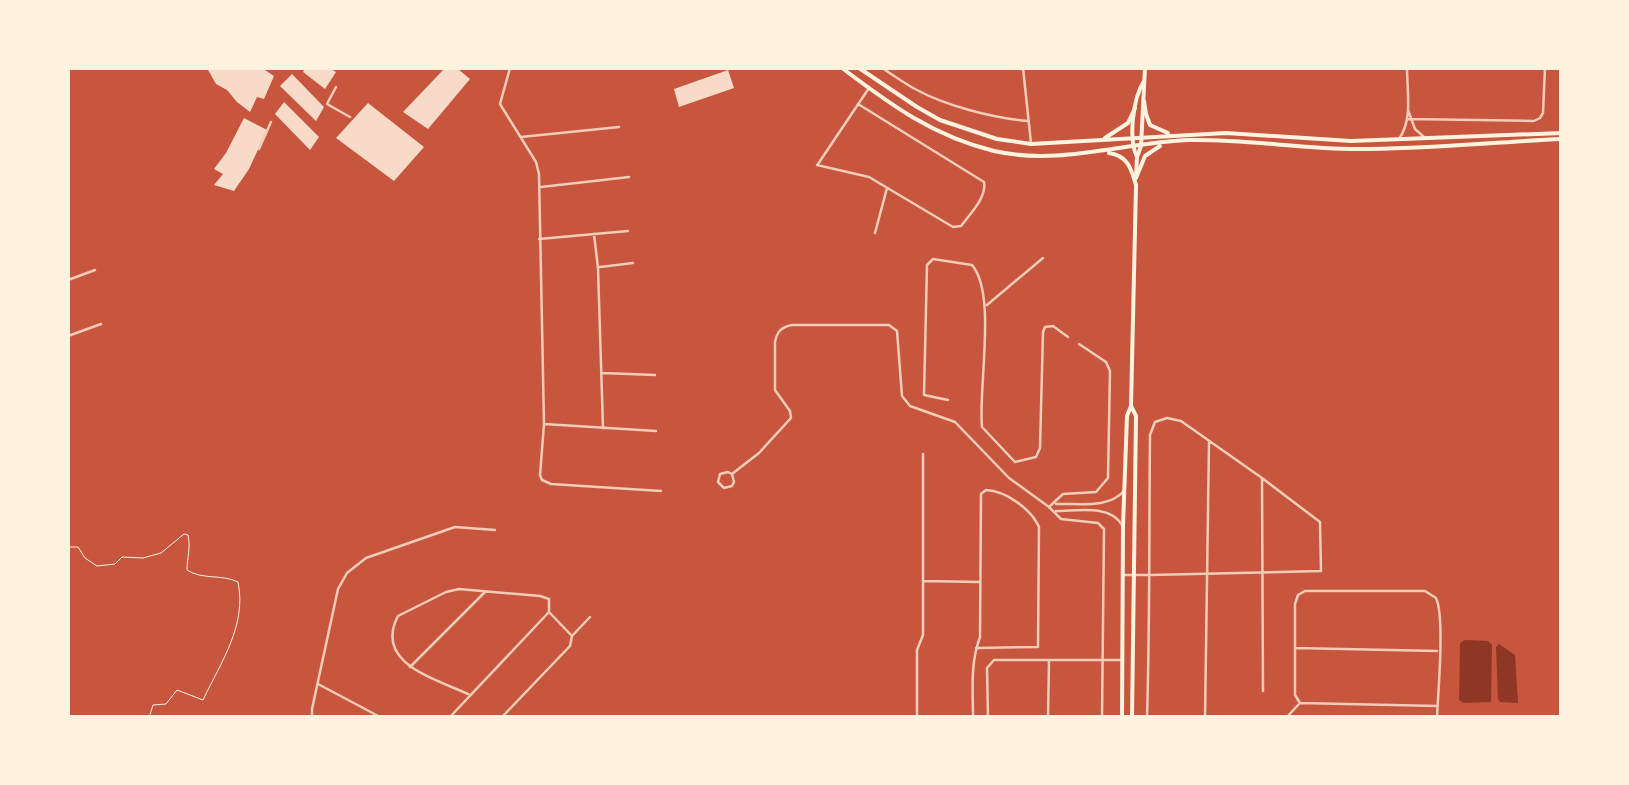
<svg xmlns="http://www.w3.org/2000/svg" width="1629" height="785" viewBox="0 0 1629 785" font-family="Helvetica,sans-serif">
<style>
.water{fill:#8f3625}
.building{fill:#f7dbc8}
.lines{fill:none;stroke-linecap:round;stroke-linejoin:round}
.path{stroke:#fff3e0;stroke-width:1}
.minor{stroke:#f1ccb7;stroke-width:2.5}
.secondary{stroke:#fff3e0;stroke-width:4}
.primary{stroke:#fff3e0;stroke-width:4}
</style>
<rect width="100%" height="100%" fill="#c8553d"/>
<path class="water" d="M1465,640L1488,641L1492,645L1491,702L1464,703L1459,700L1460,643Z
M1499,644L1515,655L1518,703L1500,702L1498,699L1496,647Z"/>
<path class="building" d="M207,68H262L274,76L264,99L257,97L250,112L237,102L227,90L216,84Z
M305,68H329L336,72L325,89L303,72Z
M445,68H457L470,79L428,129L403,112Z
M728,70L734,88L679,107L674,89Z
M292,74L324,107L316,121L280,86Z
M284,102L319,137L310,150L275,114Z
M368,103L424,147L394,181L336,138Z
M244,118L267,130L249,169L234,191L214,185L223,174L214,169L226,153Z"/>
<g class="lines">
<path class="path" d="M68,547H78L85,558L97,566L115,564L122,557L143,558L161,553L184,534L188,535C191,548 187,557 187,570C202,580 222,574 238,582C247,625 221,662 203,700L177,690L166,704L153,705L149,718"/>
<path class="minor" d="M510,68L500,104L536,162L539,174L544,424L540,475L542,480L551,484L661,491
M882,68C893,75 904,83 915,89C946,106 993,118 1028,121
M1023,68L1031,143
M336,87L327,104L350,117
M1408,110L1415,129L1424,137
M1407,119L1534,121L1540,118L1543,113L1545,68
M521,137L619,127
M1399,139C1413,120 1407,90 1407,68
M259,149L271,122
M818,164L869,88
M817,165L869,177L953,227L961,226C970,214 987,197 984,182L858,104
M541,187L629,177
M875,233L887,188
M594,234L598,268L603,428
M539,239L628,231
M600,267L633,263
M68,280L95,270
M987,305L1043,258
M68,336L101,324
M602,373L655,375
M948,400L924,395L927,265L933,259L972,265C997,294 978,387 982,427L1015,462L1036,457L1040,448L1043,332L1045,327L1053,326L1068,337
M544,424L656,431
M923,454V581L980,582
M732,474L734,482L732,486L724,488L718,482L720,474L728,472L732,474L759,453L791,418L790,411L775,390V342C777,332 781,327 792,325H889L897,331L902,396L910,406L955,422L1009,478L1049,507L1061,519L1098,523L1104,529L1102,718
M1262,479L1263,691
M1056,504C1079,503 1108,509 1124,491
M1050,506L1063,494L1096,492L1108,478L1110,371L1106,362L1079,344
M1056,511C1077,511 1110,504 1122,525
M1124,575H1149L1321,571L1320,522L1262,478L1181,421L1167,418L1155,422L1150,435C1149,529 1150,623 1147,718
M549,612L571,635
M1295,648L1437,651
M410,667L485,592
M318,684L382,718
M312,718V709L338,589L347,573L366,558L455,527L495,530
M449,718L549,612V599L540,596L459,589L446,592L398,616C373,664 437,679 470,695
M501,718L570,646L572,636L590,617
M917,718V650L923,635V581
M973,718C973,690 970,664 980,637L981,494L986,490C1006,491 1031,509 1039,527L1038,647L976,648
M988,718L987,668L994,660H1120
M1048,718L1049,661
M1205,718L1209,442
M1286,718L1299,704
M1437,718C1438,692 1445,617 1436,598L1425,591H1305L1298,595L1295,604V695L1300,703L1438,706"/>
<path class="secondary" d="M1137,157C1128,139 1133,98 1144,81
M1136,177L1137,157L1141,146L1145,68
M1122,718L1123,526L1127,416L1131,406
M1132,718L1136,416L1131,406L1136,186"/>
<path class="primary" d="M842,68C891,105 933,136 994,151C1060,166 1124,142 1190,140C1246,139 1301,149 1357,149C1425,149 1493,142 1562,139
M859,68L917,107L940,120L997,139L1031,144L1226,133L1351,141L1562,133
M1144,101L1146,114L1150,125L1168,133
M1105,138L1128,123L1135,108
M1109,153C1128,156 1131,168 1136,185
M1136,178L1145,156L1160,146"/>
</g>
<rect width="1629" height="785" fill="none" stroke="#fff3e0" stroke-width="140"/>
</svg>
